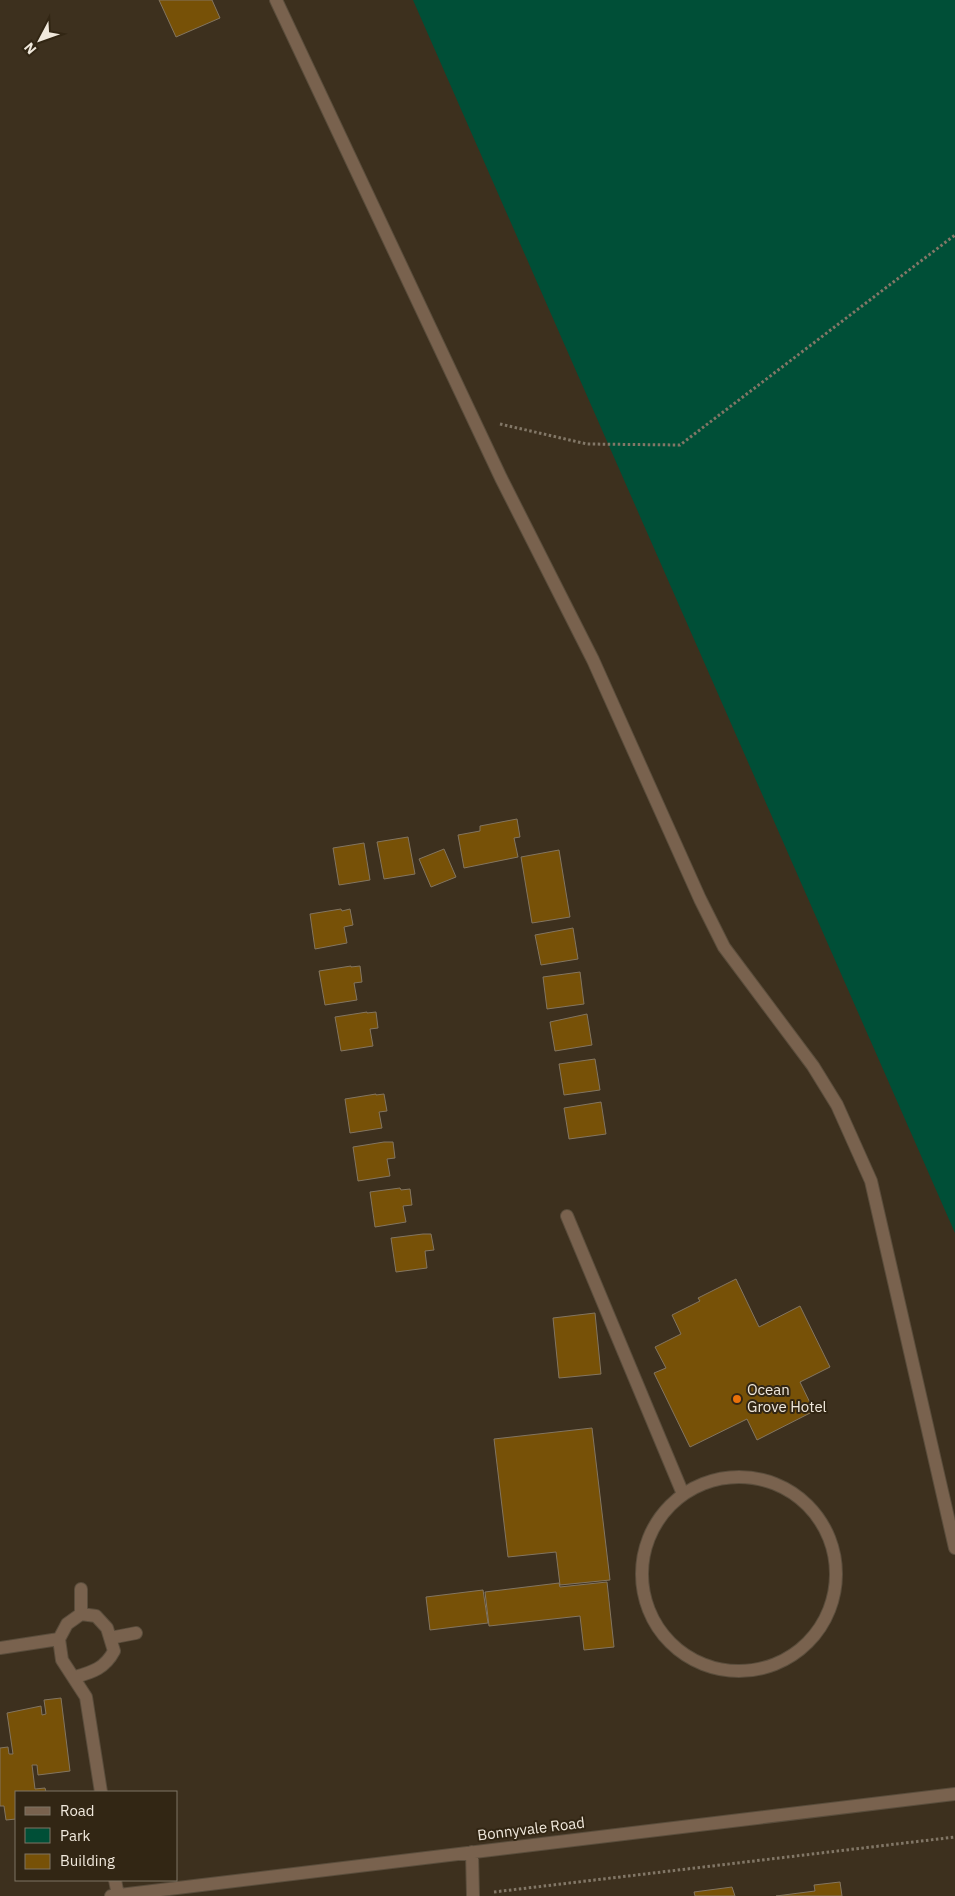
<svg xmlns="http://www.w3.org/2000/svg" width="955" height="1896" viewBox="0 0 955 1896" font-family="'IBM Plex Sans',sans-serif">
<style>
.green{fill:#004f37}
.building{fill:#775107;stroke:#837560}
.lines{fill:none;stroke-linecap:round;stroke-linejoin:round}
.minor-casing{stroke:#5a4d3c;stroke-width:14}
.path{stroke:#827767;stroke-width:3;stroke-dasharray:2.5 2.5;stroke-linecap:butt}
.minor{stroke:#79624e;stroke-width:12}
.food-dot{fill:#e8710a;stroke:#322614;stroke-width:2}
.labels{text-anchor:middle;stroke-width:4;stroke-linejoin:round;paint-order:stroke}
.poi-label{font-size:15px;fill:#f0e8dc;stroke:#322614;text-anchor:start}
.street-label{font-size:15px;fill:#f0e8dc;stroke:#322614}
</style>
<rect width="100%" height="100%" fill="#3d301e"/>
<path class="green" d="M413,0H955V1233Z"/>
<path class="building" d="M159,0H212L220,18L176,37Z
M517,819L520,837L514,838L518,857L464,868L458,835L480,831V826Z
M408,837L415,874L384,879L377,842Z
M364,843L370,880L339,885L333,848Z
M444,849L456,877L431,887L419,859Z
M559,850L570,917L532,923L521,857Z
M341,909L342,911L350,909L353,925L344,927L347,943L315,949L310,914Z
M573,928L578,959L541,965L535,935Z
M351,966V967L360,966L362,982L354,983L357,1000L325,1005L319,971Z
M580,972L584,1004L547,1009L543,977Z
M367,1012V1013L376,1012L378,1028L370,1029L373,1046L341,1051L335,1017Z
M587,1014L592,1045L555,1051L550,1022Z
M595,1059L600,1090L564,1095L559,1064Z
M376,1094V1095L384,1094L387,1111L379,1112L382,1128L350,1133L345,1099Z
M601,1102L606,1134L569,1139L564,1108Z
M384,1142H393L395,1158L387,1159L390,1176L358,1181L353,1147Z
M400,1188L401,1190L410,1189L412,1205L403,1206L406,1222L375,1227L370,1192Z
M423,1234H431L434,1250L425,1251L427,1268L396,1272L391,1238Z
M736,1279L759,1327L800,1306L830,1367L800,1382L814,1411L757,1440L747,1419L690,1447L654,1373L666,1368L655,1347L681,1334L672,1315L700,1301L698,1298Z
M595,1313L601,1374L559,1378L553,1318Z
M592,1428L610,1580L560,1585L556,1552L508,1557L494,1439Z
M607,1582L614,1647L584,1650L580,1616L489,1626L485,1592L559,1583L560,1587Z
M483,1590L488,1623L430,1630L426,1597Z
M61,1698L70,1771L38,1775L37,1765H32L35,1789L45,1788L46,1792H16V1819L6,1820L4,1806H0V1748L8,1747L9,1754H13L7,1713L41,1706L42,1715L46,1714L44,1700Z
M840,1882L842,1896H776L815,1891L814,1885Z
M732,1887L735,1896H695L694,1892Z"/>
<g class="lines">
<defs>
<path id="minor" d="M276,0L501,478L593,660L700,899L724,947L813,1066L837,1105L871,1181L955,1548
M567,1216L683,1494
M642 1574a97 97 0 1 1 194 0a97 97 0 1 1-194 0Z
M81,1589V1614
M110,1638L136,1633
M0,1648L59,1639
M75,1677C93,1672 105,1668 114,1651L107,1628L96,1616L81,1614L67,1624L59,1639L62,1660L86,1697L101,1792
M472,1852L473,1896
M115,1880L118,1895
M111,1896L955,1794"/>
</defs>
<use href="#minor" class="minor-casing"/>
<path class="path" d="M500,424L587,444L680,445L955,235
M494,1892L955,1837"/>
<use href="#minor" class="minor"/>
</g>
<circle class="food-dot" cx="737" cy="1399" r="5"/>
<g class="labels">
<g class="poi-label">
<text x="747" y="1395">Ocean<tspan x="747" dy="17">Grove Hotel</tspan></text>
</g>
<g class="street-label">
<text transform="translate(531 1829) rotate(-7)" y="5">Bonnyvale Road</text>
</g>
</g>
<rect x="15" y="1791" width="162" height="90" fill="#322614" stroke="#7e7464"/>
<rect x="25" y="1807" width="25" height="8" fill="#79624e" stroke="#7e7464"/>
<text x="60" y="1816" font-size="15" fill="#f0e8dc">Road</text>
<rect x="25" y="1828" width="25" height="15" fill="#004f37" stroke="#7e7464"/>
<text x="60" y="1841" font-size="15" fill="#f0e8dc">Park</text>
<rect x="25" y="1854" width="25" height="15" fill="#775107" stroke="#7e7464"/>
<text x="60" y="1866" font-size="15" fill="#f0e8dc">Building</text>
<g transform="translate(40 40) rotate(229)" stroke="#322614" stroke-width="4" paint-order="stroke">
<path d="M0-4L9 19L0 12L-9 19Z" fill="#f0e8dc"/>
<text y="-8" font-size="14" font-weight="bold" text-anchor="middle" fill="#f0e8dc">N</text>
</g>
</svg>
